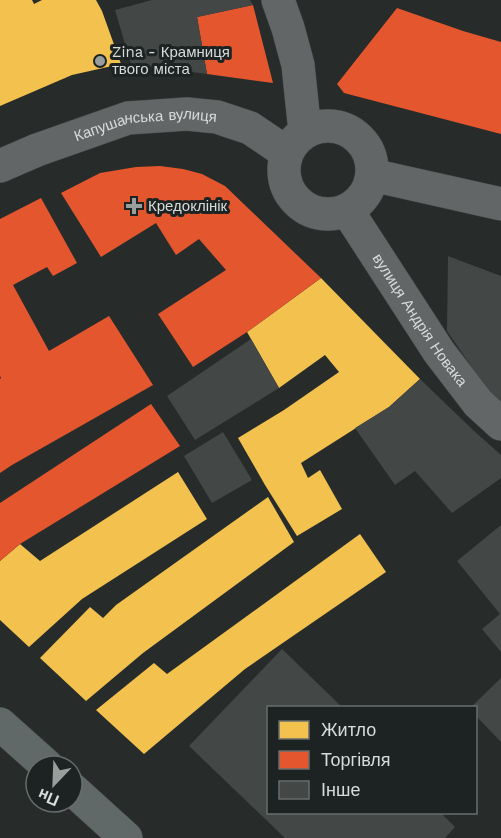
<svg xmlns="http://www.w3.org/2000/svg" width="501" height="838" viewBox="0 0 501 838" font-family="'Work Sans',sans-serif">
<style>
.homes{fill:#f2c14e}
.shops{fill:#e4572e}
.building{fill:#434746}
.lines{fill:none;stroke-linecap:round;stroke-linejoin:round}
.minor-casing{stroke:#444847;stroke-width:34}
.secondary-casing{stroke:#444847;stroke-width:34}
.minor{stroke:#636666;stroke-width:33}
.secondary{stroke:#616968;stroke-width:33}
.poi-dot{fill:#999e9d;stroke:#1d2322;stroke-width:2}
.labels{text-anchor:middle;stroke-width:6;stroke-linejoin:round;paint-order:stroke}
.poi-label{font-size:15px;fill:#d7dbda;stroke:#1d2322;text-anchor:start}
.street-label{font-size:15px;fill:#d7dbda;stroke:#1d2322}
</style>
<rect width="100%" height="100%" fill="#272c2b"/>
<path class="homes" d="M0,0H32L34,4L42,0H96L102,11L121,64L72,75L0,106Z
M321,278L420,379L389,407L301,463L308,478L320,470L342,509L297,536L265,485L238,438L284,410L339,372L325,355L279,388L247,332Z
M178,472L207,519L82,599L29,647L0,620V561L20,544L40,561Z
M268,497L294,542L143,653L86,701L40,658L90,607L103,618L116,605Z
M360,534L386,572L245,669L144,754L96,710L154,663L167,674Z"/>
<path class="shops" d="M253,5L273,83L207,74L197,17Z
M397,8L463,31L501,42V134L344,93L337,84Z
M160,166L183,169L202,174L225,186L321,278L247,332L193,367L158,314L226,270L199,239L176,255L156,223L101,257L61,193L100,173L136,167Z
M41,198L77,263L53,276L47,267L13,285L49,351L109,316L153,385L12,465L0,473V379L1,378L0,376V219Z
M151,404L180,446L20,544L0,561V503Z"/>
<path class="building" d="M152,0H250L253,5L197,17L207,74L131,64L115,10Z
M448,256L501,276V406L495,401L447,331Z
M251,339L279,388L195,440L167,396Z
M420,379L473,430L501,455V478L452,513L415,471L395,485L355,428L389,407Z
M223,432L252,480L212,503L184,456Z
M501,525V652L482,629L500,614L457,561Z
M282,649L343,708H268V812H440L455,827L445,838H285L189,746Z
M501,678V742L476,716V708H470Z"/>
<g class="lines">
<defs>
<g id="minor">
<path d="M278,0L288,28L298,65L305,132"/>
<circle cx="328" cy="170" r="44"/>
<path id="s1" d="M0,166L37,150L128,118L187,114L217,117L250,128L287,153"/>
<path d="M372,175L501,204"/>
<path id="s2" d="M347,210L439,352L478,403L501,424"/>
</g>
<path id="secondary" d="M0,724L47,766
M72,789L126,838"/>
</defs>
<use href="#minor" class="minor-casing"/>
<use href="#secondary" class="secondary-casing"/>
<use href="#minor" class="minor"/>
<use href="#secondary" class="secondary"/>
</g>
<g class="poi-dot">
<circle cx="100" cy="61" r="6"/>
<path d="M131 197h6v6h6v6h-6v6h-6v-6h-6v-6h6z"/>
</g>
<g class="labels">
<g class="poi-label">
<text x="112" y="57">Zina - Крамниця<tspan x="112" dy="17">твого міста</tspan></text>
<text x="148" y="211">Кредоклінік</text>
</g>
<g class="street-label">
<text dy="5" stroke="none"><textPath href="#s1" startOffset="153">Капушанська вулиця</textPath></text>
<text dy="5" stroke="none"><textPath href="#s2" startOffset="132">вулиця Андрія Новака</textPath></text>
</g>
</g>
<rect x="267" y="706" width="210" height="108" fill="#1d2322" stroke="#676d6c" stroke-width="1.5"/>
<rect x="279" y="721" width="30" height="18" fill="#f2c14e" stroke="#676d6c" stroke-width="1.5"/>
<text x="321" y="736" font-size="18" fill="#d7dbda">Житло</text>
<rect x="279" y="751" width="30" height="18" fill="#e4572e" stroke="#676d6c" stroke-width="1.5"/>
<text x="321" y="766" font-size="18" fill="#d7dbda">Торгівля</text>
<rect x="279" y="781" width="30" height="18" fill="#434746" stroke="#676d6c" stroke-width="1.5"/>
<text x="321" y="796" font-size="18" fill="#d7dbda">Інше</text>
<g transform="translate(54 784) rotate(203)"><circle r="28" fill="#1d2322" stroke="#676d6c" stroke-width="1.5"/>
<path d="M0-4.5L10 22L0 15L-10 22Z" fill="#999e9d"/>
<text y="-9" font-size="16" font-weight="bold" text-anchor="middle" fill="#d7dbda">Пн</text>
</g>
</svg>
